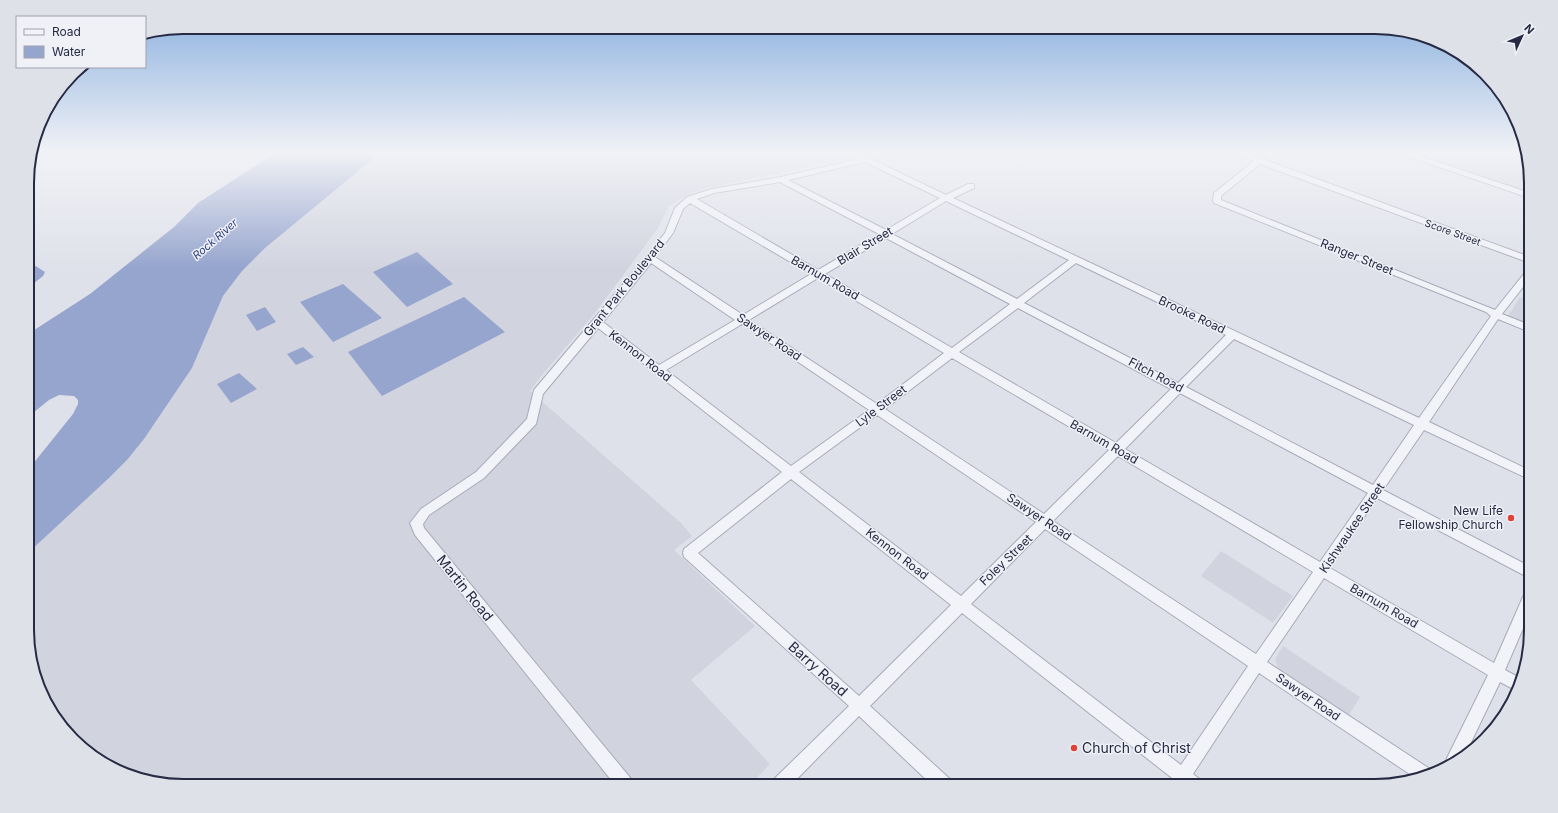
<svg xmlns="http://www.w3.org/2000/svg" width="1558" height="813" viewBox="0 0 1558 813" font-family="Inter,sans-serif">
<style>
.built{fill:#d1d3df}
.water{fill:#96a5ce}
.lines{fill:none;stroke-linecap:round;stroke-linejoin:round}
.stream{stroke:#96a5ce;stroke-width:3.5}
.minor-casing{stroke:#a8aab8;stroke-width:2}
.minor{fill:#f2f3f8;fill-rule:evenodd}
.poi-dot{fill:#dd4337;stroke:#eff1f7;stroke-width:1.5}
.labels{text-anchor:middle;stroke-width:3;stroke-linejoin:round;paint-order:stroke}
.far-street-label{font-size:10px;fill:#262a43;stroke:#eff1f7}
.far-water-label{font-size:11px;font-style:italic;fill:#2c3e7c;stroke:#eff1f7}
.street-label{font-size:12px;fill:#262a43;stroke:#eff1f7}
.poi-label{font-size:12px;fill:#262a43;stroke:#eff1f7;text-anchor:end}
.near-street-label{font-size:14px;fill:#262a43;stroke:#eff1f7}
.near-poi-label{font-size:14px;fill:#262a43;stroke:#eff1f7;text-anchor:start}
.rim{fill:none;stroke:#262a43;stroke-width:2}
</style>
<rect width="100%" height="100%" fill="#dfe1ea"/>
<path class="built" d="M379,154H844L852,158L703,189L683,197L669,206L658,228L595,313L538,380L530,391L681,523L692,536L674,550L755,626L691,680L770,764L749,786H183L114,770L80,747L53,717L28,651V553L109,478L127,460L144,439L192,368L223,296L242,271L265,248Z
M1409,154H1527L1530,163V194Z
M1520,297L1530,300V327L1514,320L1508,316Z
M1221,551L1293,596L1273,623L1201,576Z
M1283,646L1360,697L1348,716L1278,668L1275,659Z"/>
<path class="water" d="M274,154H379L265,248L242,271L223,296L192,368L144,439L127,460L109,478L28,553V470L73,414L78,404V400L74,396L59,395L49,400L28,417V334L90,294L174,227L198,203Z
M27,235L31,237V253L30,258L34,265L45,272L43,276L28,288Z
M417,252L453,284L407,307L373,272Z
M343,284L382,318L333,342L300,302Z
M464,297L505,332L382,396L348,352Z
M265,307L276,322L257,331L246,315Z
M303,347L314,357L296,365L287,354Z
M239,373L257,389L231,403L217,384Z"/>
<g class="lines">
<path class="stream" d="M316,786C342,781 369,778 395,786"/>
<defs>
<path id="minor" d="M855,154H861L946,195L968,184H974V188L953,198L1419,418L1491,316L1486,312L1214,203L1213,201L1214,193L1254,161L1237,154H1249L1530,257V263L1260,164L1221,196V200L1495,310L1527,270L1530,269V278L1502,314L1530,325V332L1498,319L1429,422L1531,471V480L1424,430L1383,490L1531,567V579L1377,498L1330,568L1494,663L1526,590L1531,588V610L1505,670L1520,678L1517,691L1500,682L1464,757L1446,767L1445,764L1447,758L1488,675L1324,578L1267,662L1433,771L1434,774L1417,779L1259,673L1193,774L1201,780L1203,786H1168L1172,778L962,613L870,706L951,780L953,786H933L859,716L790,786H771L773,780L849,706L684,557L683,553L684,549L782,472L598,328L543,394L536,424L484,478L429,515L423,524L424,528L632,780L634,786H616L415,535L410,523L421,509L476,472L527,419L534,390L647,256L665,233L675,208L687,197L712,189L781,177L858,159L854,156ZM865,162L940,198L886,230L788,180ZM780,182L879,234L818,270L697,199L714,193ZM946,201L1069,260L1017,299L892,234ZM690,203L811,274L743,315L655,257L673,233L683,209ZM886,238L1010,304L952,348L825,274ZM651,263L735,320L659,365L603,322ZM1076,263L1226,335L1178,383L1024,303ZM818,278L944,353L877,404L749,320ZM1018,308L1171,389L1116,443L959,352ZM742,324L869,410L791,466L666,370ZM1234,339L1414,425L1373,485L1186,387ZM952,358L1109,450L1044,514L885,409ZM1180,393L1368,493L1320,562L1125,449ZM877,415L1036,522L961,596L799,472ZM1118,456L1313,572L1256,654L1053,521ZM791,479L951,605L859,696L698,553ZM1045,529L1248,666L1181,765L971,604Z
M1401,154H1414L1530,193V198Z"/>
</defs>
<use href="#minor" class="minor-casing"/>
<use href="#minor" class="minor"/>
</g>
<linearGradient id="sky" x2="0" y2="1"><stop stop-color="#87aede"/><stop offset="0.57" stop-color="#f1f2f6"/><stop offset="1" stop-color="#f1f2f6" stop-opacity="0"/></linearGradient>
<rect width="1558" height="268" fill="url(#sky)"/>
<g class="poi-dot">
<circle cx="1511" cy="518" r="4"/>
<circle cx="1074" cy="748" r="4"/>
</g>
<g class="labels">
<g class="far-street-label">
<text transform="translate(1453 232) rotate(20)" y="4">Score Street</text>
</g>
<g class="far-water-label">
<text transform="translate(215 239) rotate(-41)" y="4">Rock River</text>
</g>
<g class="street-label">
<text transform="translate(865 246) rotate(-31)" y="4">Blair Street</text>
<text transform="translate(1357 257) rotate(22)" y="4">Ranger Street</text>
<text transform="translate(825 278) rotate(30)" y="4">Barnum Road</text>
<text transform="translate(624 288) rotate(-51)" y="4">Grant Park Boulevard</text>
<text transform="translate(1192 315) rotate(25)" y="4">Brooke Road</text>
<text transform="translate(769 337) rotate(34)" y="4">Sawyer Road</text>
<text transform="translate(640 356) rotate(38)" y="4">Kennon Road</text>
<text transform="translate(1156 375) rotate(28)" y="4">Fitch Road</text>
<text transform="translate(881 406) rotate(-37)" y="4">Lyle Street</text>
<text transform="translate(1104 442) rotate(30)" y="4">Barnum Road</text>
<text transform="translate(1039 517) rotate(34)" y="4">Sawyer Road</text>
<text transform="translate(1352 528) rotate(-56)" y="4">Kishwaukee Street</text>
<text transform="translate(897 554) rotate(38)" y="4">Kennon Road</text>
<text transform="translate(1006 560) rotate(-44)" y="4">Foley Street</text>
<text transform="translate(1384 606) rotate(30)" y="4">Barnum Road</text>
<text transform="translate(1308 697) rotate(34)" y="4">Sawyer Road</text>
</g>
<g class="poi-label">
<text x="1503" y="515">New Life<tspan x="1503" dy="14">Fellowship Church</tspan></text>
</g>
<g class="near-street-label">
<text transform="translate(465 588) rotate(51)" y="5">Martin Road</text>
<text transform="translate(818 669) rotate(42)" y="5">Barry Road</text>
</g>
<g class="near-poi-label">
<text x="1082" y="753">Church of Christ</text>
</g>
</g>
<path d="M0 0H1558V813H0ZM183 34H1375A149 149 0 0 1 1524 183V630A149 149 0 0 1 1375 779H183A149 149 0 0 1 34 630V183A149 149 0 0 1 183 34Z" fill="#dfe1e9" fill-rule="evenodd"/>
<path class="rim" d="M183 34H1375A149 149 0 0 1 1524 183V630A149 149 0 0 1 1375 779H183A149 149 0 0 1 34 630V183A149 149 0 0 1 183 34Z"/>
<rect x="16" y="16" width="130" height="52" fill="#eff1f7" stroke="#9fa1af"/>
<rect x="24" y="29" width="20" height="6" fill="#f2f3f8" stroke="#9fa1af"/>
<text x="52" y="36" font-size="12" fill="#262a43">Road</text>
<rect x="24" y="46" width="20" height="12" fill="#96a5ce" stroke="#9fa1af"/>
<text x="52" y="56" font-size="12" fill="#262a43">Water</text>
<g transform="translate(1522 36) rotate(46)" stroke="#eff1f7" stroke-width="3" paint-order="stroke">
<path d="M0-3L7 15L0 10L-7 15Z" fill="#262a43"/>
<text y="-6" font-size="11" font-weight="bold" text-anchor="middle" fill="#262a43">N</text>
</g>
</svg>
